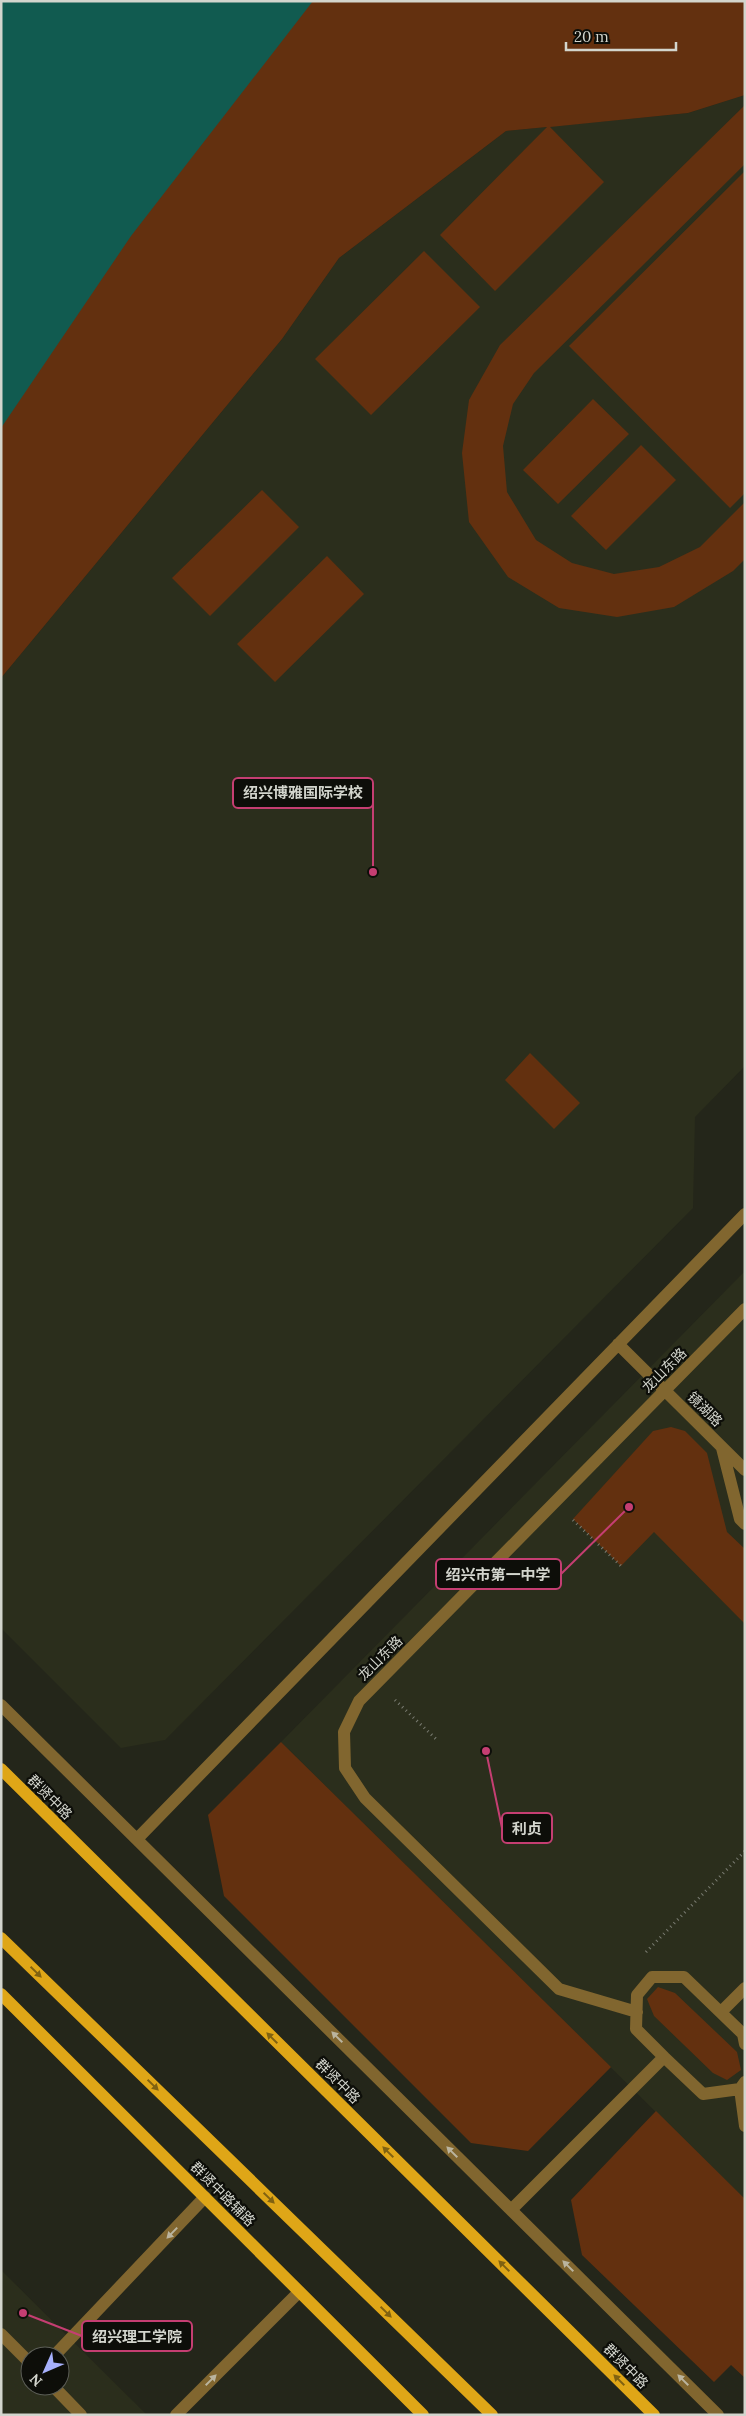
<svg xmlns="http://www.w3.org/2000/svg" width="746" height="2416" viewBox="0 0 746 2416" font-family="Lora,'Noto Sans SC',serif">
<style>
.built{fill:#2b2e1c;fill-rule:evenodd}
.green{fill:#63300f}
.water{fill:#115b50}
.lines{fill:none;stroke-linecap:round;stroke-linejoin:round}
.path{stroke:#7a7c72;stroke-width:3;stroke-dasharray:1 4;stroke-linecap:butt}
.minor{stroke:#81662f;stroke-width:12}
.major{stroke:#dfa617;stroke-width:12}
.oneway{fill:#806211}
.oneway2{fill:#bab49e}
.labels{text-anchor:middle;stroke-width:4.5;stroke-linejoin:round;paint-order:stroke}
.street-label{font-size:14px;fill:#d3d5cd;stroke:#0d0e09}
.leader{fill:none;stroke:#c53e72;stroke-width:2}
.callout-dot{fill:#c53e72;stroke:#0d0e09;stroke-width:2}
.callout{fill:#0d0e09;stroke:#c53e72;stroke-width:2}
.callout-label{font-size:15px;text-anchor:middle;font-weight:bold;fill:#d3d5cd}
</style>
<rect width="100%" height="100%" fill="#24261a"/>
<path class="built" d="M745,95V1066L695,1117L693,1208L165,1740L121,1748L1,1628V678L282,339L339,258L506,131L688,113Z
M745,1271V2200L281,1742Z
M1,2270L147,2415H1ZM30,2356H60V2386H30Z"/>
<path class="green" d="M1,1H745V95L688,113L550,127L604,182L495,291L440,235L547,127L506,131L339,258L282,339L1,678Z
M745,105V164L534,373L513,404L503,446L507,492L536,540L572,563L614,574L659,567L700,547L745,502V559L733,571L674,607L617,617L559,608L508,577L469,522L462,453L469,400L500,345Z
M745,171V493L730,508L569,346Z
M424,251L480,307L371,415L315,359Z
M593,399L629,434L558,504L523,470Z
M641,445L676,480L606,550L571,516Z
M262,490L299,527L210,616L172,578Z
M327,556L364,594L275,682L237,644Z
M530,1053L580,1103L554,1129L505,1080Z
M671,1427L685,1431L707,1453L727,1532L745,1549V1624L654,1532L621,1566L573,1519L653,1431Z
M281,1742L611,2067L528,2151L471,2143L224,1896L208,1815Z
M658,1987L675,1993L737,2052L741,2070L727,2080L713,2073L654,2016L647,1999Z
M656,2111L745,2199V2378L731,2365L714,2382L582,2255L571,2200Z"/>
<path class="water" d="M1,1H313L131,236L1,428Z"/>
<g class="lines">
<path class="path" d="M573,1520L621,1566
M395,1700L436,1739
M646,1952L745,1851"/>
<path class="minor" d="M618,1344L745,1470
M722,1448L740,1519L745,1524
M1,1705L718,2415
M137,1839L745,1214
M637,2012L559,1989L365,1798L345,1768L344,1732L359,1701L745,1309
M721,2012L745,1988
M664,2057L703,2094L740,2089L745,2082
M740,2089L745,2126
M511,2210L664,2057L636,2029L637,1995L652,1977H684L743,2034L745,2044
M1,2334L30,2363
M54,2356L205,2197
M53,2386L81,2415
M176,2415L299,2292"/>
<path class="major" d="M1,1769L654,2415
M1,1938L492,2415
M1,1994L423,2415"/>
</g>
<defs><path id="oneway-solid" d="M-6-.8H1V-3.2L6.5 0L1 3.2V.8H-6Z" transform="scale(1.25)"/></defs>
<g class="oneway">
<use href="#oneway-solid" transform="translate(36 1972) rotate(44)"/>
<use href="#oneway-solid" transform="translate(272 2038) rotate(-135)"/>
<use href="#oneway-solid" transform="translate(153 2085) rotate(44)"/>
<use href="#oneway-solid" transform="translate(388 2152) rotate(-135)"/>
<use href="#oneway-solid" transform="translate(269 2198) rotate(44)"/>
<use href="#oneway-solid" transform="translate(504 2266) rotate(-135)"/>
<use href="#oneway-solid" transform="translate(386 2312) rotate(44)"/>
<use href="#oneway-solid" transform="translate(619 2380) rotate(-135)"/>
</g>
<g class="oneway2">
<use href="#oneway-solid" transform="translate(337 2037) rotate(-135)"/>
<use href="#oneway-solid" transform="translate(452 2152) rotate(-135)"/>
<use href="#oneway-solid" transform="translate(172 2233) rotate(134)"/>
<use href="#oneway-solid" transform="translate(568 2266) rotate(-135)"/>
<use href="#oneway-solid" transform="translate(211 2380) rotate(-45)"/>
<use href="#oneway-solid" transform="translate(683 2380) rotate(-135)"/>
</g>
<g class="labels">
<g class="street-label">
<text transform="translate(664 1370) rotate(-45)" y="5">龙山东路</text>
<text transform="translate(705 1409) rotate(45)" y="5">镜湖路</text>
<text transform="translate(380 1658) rotate(-45)" y="5">龙山东路</text>
<text transform="translate(50 1797) rotate(45)" y="5">群贤中路</text>
<text transform="translate(338 2081) rotate(45)" y="5">群贤中路</text>
<text transform="translate(223 2194) rotate(45)" y="5">群贤中路辅路</text>
<text transform="translate(626 2366) rotate(45)" y="5">群贤中路</text>
</g>
</g>
<path class="leader" d="M373 872L373 793M629 1507L561 1574M486 1751L502 1828M23 2313L82 2336"/>
<g class="callout-dot">
<circle cx="373" cy="872" r="5"/>
<circle cx="629" cy="1507" r="5"/>
<circle cx="486" cy="1751" r="5"/>
<circle cx="23" cy="2313" r="5"/>
</g>
<g class="callout">
<rect x="233" y="778" width="140" height="30" rx="5"/>
<rect x="436" y="1559" width="125" height="30" rx="5"/>
<rect x="502" y="1813" width="50" height="30" rx="5"/>
<rect x="82" y="2321" width="110" height="30" rx="5"/>
</g>
<g class="callout-label">
<text x="303" y="798">绍兴博雅国际学校</text>
<text x="498" y="1580">绍兴市第一中学</text>
<text x="527" y="1834">利贞</text>
<text x="137" y="2342">绍兴理工学院</text>
</g>
<rect width="746" height="2416" fill="none" stroke="#d3d5cd" stroke-width="5"/>
<g transform="translate(45 2371) rotate(225)"><circle r="24" fill="#0d0e09" stroke="#5c5e57"/>
<path d="M0-4L9 19L0 12L-9 19Z" fill="#a7b1fc"/>
<text y="-8" font-size="14" font-weight="bold" text-anchor="middle" fill="#d3d5cd">N</text>
</g>
<path d="M566 42v8h110v-8" fill="none" stroke="#d3d5cd" stroke-width="2.5"/>
<text x="574" y="42" font-size="15" fill="#d3d5cd" stroke="#0d0e09" stroke-width="4" paint-order="stroke">20 m</text>
</svg>
